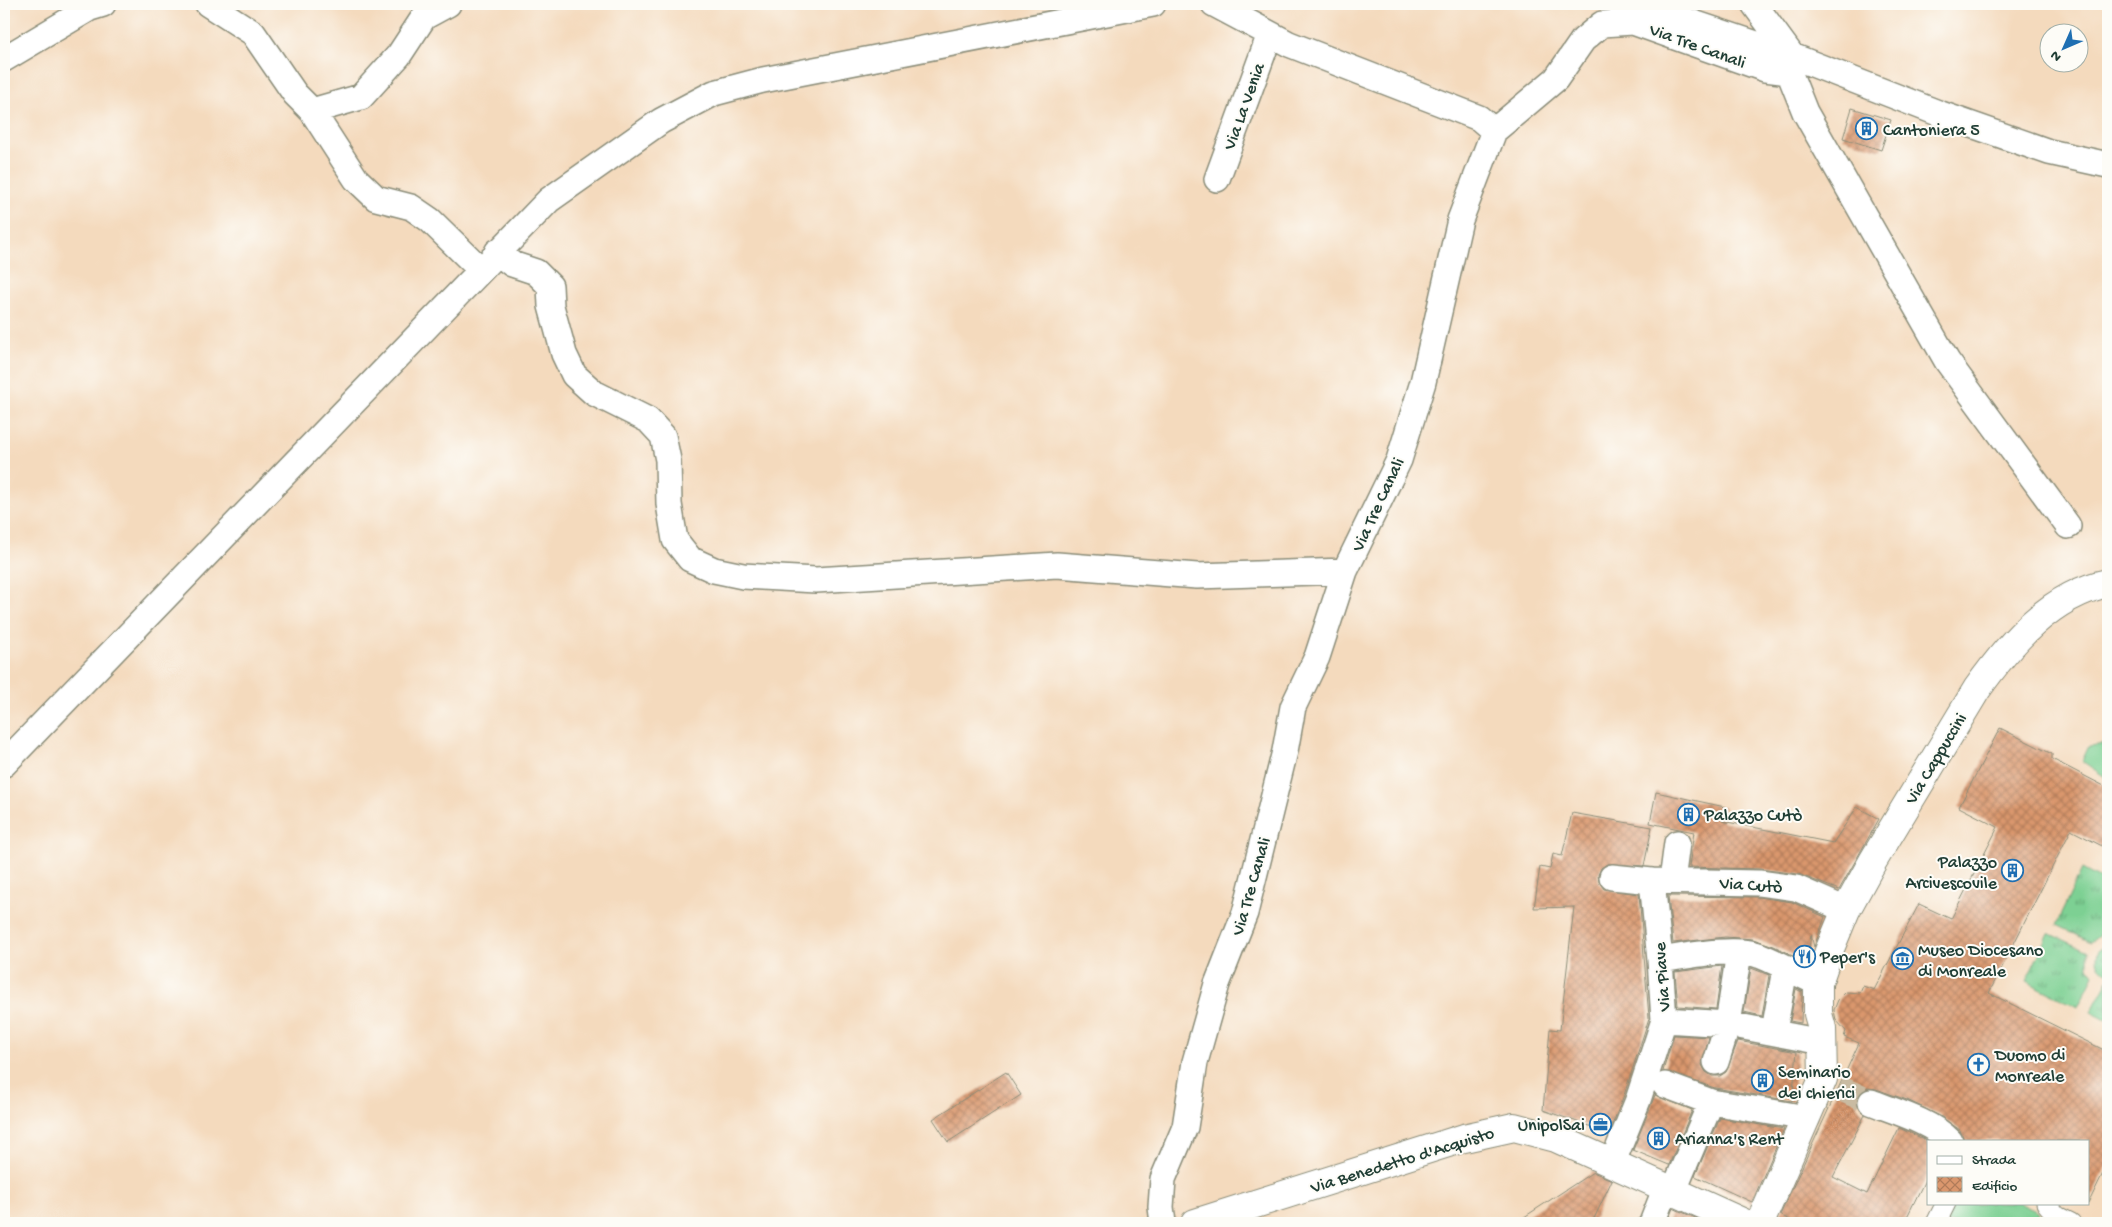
<svg xmlns="http://www.w3.org/2000/svg" width="2112" height="1227" viewBox="0 0 2112 1227" font-family="'Gochi Hand',sans-serif">
<style>
.grass{fill:url(#grass-tufts);stroke:#4e8664}
.green{fill:#7dd093;stroke:#4e8664}
.building{fill:url(#building-cross-hatch)}
.lines{fill:none;stroke-linecap:round;stroke-linejoin:round}
.minor-tunnel{stroke:#c9bba2;stroke-width:25;stroke-dasharray:25 12;stroke-linecap:butt}
.pedestrian-casing{stroke:#8a8c78;stroke-width:21}
.minor-casing{stroke:#8a8c78;stroke-width:28}
.tertiary-casing{stroke:#8a8c78;stroke-width:30}
.pedestrian{stroke:#fff;stroke-width:19}
.minor{stroke:#fff;stroke-width:25}
.tertiary{stroke:#fff;stroke-width:28}
.labels{text-anchor:middle;stroke-width:4;stroke-linejoin:round;paint-order:stroke}
.street-label{font-size:18px;fill:#1f3d34;stroke:#fdfcf7}
.poi-label{font-size:18px;fill:#1f3d34;stroke:#fdfcf7;text-anchor:start}
</style>
<defs>
<pattern id="grass-tufts" width="24" height="20" patternUnits="userSpaceOnUse" patternTransform="scale(1.25)"><rect width="24" height="20" fill="#7dd093"/><path d="M3 7l-1-3M5 7V3M7 7l1-3M15 17l-1-3M17 17v-4M19 17l1-3" fill="none" stroke="#66aa79"/></pattern>
<pattern id="building-cross-hatch" width="8" height="8" patternUnits="userSpaceOnUse" patternTransform="scale(1.25)"><rect width="8" height="8" fill="#da976d"/><path d="M0 0l8 8M0 8l8-8" fill="none" stroke="#b07c5a"/></pattern>
</defs>
<rect width="100%" height="100%" fill="#fdfcf7"/>
<filter id="ink" filterUnits="userSpaceOnUse"><feTurbulence type="fractalNoise" baseFrequency=".02" numOctaves="2"/><feDisplacementMap in="SourceGraphic" scale="10" xChannelSelector="R" yChannelSelector="G"/><feConvolveMatrix kernelMatrix="1 2 1 2 8 2 1 2 1" color-interpolation-filters="sRGB"/></filter>
<filter id="wash" filterUnits="userSpaceOnUse"><feTurbulence type="fractalNoise" baseFrequency=".0096" numOctaves="4" result="noise"/><feDisplacementMap in="SourceGraphic" scale="20" xChannelSelector="R" yChannelSelector="G"/><feGaussianBlur stdDeviation="1.12" result="paint"/><feColorMatrix in="noise" values="0 0 0 0 0 0 0 0 0 0 0 0 0 0 0 0 0 1.4 0 .05"/><feComposite in="paint" operator="in"/></filter>
<g filter="url(#wash)">
<rect width="100%" height="100%" fill="#f4dabd"/>
<path class="grass" d="M2082,869L2108,883V933H2102L2091,942L2056,925Z
M2049,933L2088,951V967L2094,975L2078,1007L2026,981Z
M2108,944V972C2097,969 2095,960 2099,949Z
M2108,980V1021L2091,1012Z"/>
<path class="green" d="M2108,744V779L2082,761L2089,746Z
M1952,1203H2019L2040,1213L2037,1223H1943Z"/>
<g id="blocks">
<path class="building" d="M1852,108L1891,120L1881,150L1843,138Z
M2000,728L2052,754V759L2108,788V849L2071,830L1989,993L2108,1052V1163L2088,1204V1141H1964L1960,1130L1940,1116L1907,1100L1876,1089L1868,1088L1862,1091L1857,1097V1105L1865,1115L1833,1177L1867,1194L1899,1128L1926,1140L1928,1142V1174L1904,1223H1796L1780,1215L1859,1043L1844,1037L1846,1031L1836,1020L1834,1010L1838,1000L1846,992L1860,993L1863,986L1874,990L1919,904L1951,919L1998,827L1959,807Z
M1656,792L1725,807L1722,821L1833,843L1857,807L1879,819L1839,890L1798,874L1759,869L1689,867L1694,832L1650,823Z
M1572,813L1652,827L1644,866L1607,864L1601,868L1598,875L1599,882L1604,889L1639,894L1649,1018L1624,1095L1609,1133L1543,1110L1550,1029L1560,1030L1574,907L1534,908L1540,867L1550,869L1553,854L1562,856Z
M1668,896L1758,897L1792,902L1825,917L1814,947L1811,935L1807,962L1774,946L1753,939L1725,937L1673,943Z
M1722,966L1716,1009L1678,1006L1675,972Z
M1751,968L1769,975L1762,1016L1744,1012Z
M1796,989L1802,992L1801,1023L1790,1021Z
M1674,1035L1709,1037L1702,1065L1706,1072L1712,1076H1720L1726,1072L1738,1041L1797,1052L1792,1101L1715,1088L1663,1071Z
M1006,1072L1021,1095L948,1142L933,1119Z
M1655,1095L1692,1110L1669,1165L1633,1150Z
M1720,1118L1784,1129L1752,1202L1695,1176Z
M1593,1172L1612,1180L1592,1223H1515Z
M1673,1208L1707,1223H1667Z"/>
</g>
</g>
<g filter="url(#ink)">
<use href="#blocks" fill-opacity="0" stroke="#8a8c78" stroke-width="1"/>
<g class="lines">
<path class="minor-tunnel" d="M1839,1088L1871,1102"/>
<defs>
<path id="pedestrian" d="M2046,1203L2057,1216L2071,1223
M1936,1223L1946,1203"/>
<path id="minor" d="M208,4L253,33L295,94L312,111L356,179L376,198L411,207L430,220L480,269
M1214,4L1289,44L1479,118L1494,131
M1637,4L1792,56L1938,113L2049,152L2108,165
M1754,4L1792,56V60
M4,59L90,8L103,4
M1789,72L1805,112L1947,361L2068,526
M312,111L361,97L399,55L424,17L448,4
M1217,179L1270,34
M497,252L512,264L536,272L550,286L551,306L564,354L574,375L594,393L648,420L663,436L668,460L669,504L675,540L690,559L714,570L743,576L816,580L1057,565L1197,576L1345,571
M4,764L549,200L661,121L714,93L763,80L1153,4
M1612,877L1652,881L1660,960L1664,1020L1638,1100L1612,1164
M1652,881L1759,883L1796,888L1846,910
M1672,881L1677,843
M1660,960C1686,956 1738,946 1761,956C1781,964 1799,975 1818,983
M1664,1020L1728,1024L1822,1042
M1774,1031L1785,969
M1716,1062L1728,1024L1739,952
M1665,1085L1711,1102L1807,1118
M1871,1102C1894,1111 1932,1122 1950,1141
M1674,1190L1711,1102
M1163,1223L1161,1207L1163,1179L1185,1127L1195,1062L1217,984L1245,913L1285,751L1293,707L1317,657L1345,571L1399,460L1423,382L1460,220L1494,131L1556,79L1583,40L1602,24L1633,22L1765,69L1789,72
M1652,1223L1666,1187"/>
<path id="tertiary" d="M1195,1223L1464,1138L1514,1127L1556,1138L1744,1223
M1760,1223L1823,1079L1822,1028L1818,1014V983L1829,951L1846,910L1873,861L1977,689C2010,643 2050,595 2108,583"/>
</defs>
<use href="#pedestrian" class="pedestrian-casing"/>
<use href="#minor" class="minor-casing"/>
<use href="#tertiary" class="tertiary-casing"/>
<use href="#pedestrian" class="pedestrian"/>
<use href="#minor" class="minor"/>
<use href="#tertiary" class="tertiary"/>
</g>
</g>
<defs>
<symbol id="building-ring" viewBox="-11 -11 22 22"><circle r="9.5" fill="#fdfcf7" stroke="#1f6fb2" stroke-width="1.5"/><path d="M-4-6H4V6H1V3H-1V6H-4ZM-2.5-4.3h1.7v1.8h-1.7ZM.8-4.3h1.7v1.8H.8ZM-2.5-1h1.7V.8h-1.7ZM.8-1h1.7V.8H.8Z" fill="#1f6fb2"/></symbol>
<symbol id="restaurant-ring" viewBox="-11 -11 22 22"><circle r="9.5" fill="#fdfcf7" stroke="#1f6fb2" stroke-width="1.5"/><path d="M-5-6h1v4h1v-4h1v4h1v-4h1v5L-1.5 .5V6h-2V.5L-5-1ZM5-6V6H3V1.5H1.5Q1.5-4 5-6Z" fill="#1f6fb2"/></symbol>
<symbol id="museum-ring" viewBox="-11 -11 22 22"><circle r="9.5" fill="#fdfcf7" stroke="#1f6fb2" stroke-width="1.5"/><path d="M0-6L6-3V-2H-6V-3ZM-5-1h2V3h-2ZM-1-1h2V3h-2ZM3-1h2V3H3ZM-6 4H6V6H-6Z" fill="#1f6fb2"/></symbol>
<symbol id="church-ring" viewBox="-11 -11 22 22"><circle r="9.5" fill="#fdfcf7" stroke="#1f6fb2" stroke-width="1.5"/><path d="M-1.2-6h2.4v3.5h3.3v2.4h-3.3V6h-2.4V-.1h-3.3v-2.4h3.3Z" fill="#1f6fb2"/></symbol>
<symbol id="office-ring" viewBox="-11 -11 22 22"><circle r="9.5" fill="#fdfcf7" stroke="#1f6fb2" stroke-width="1.5"/><path d="M-6-3h4V-5.5h4V-3h4V5H-6ZM-1-4.5V-3h2v-1.5ZM-6 0V1H6V0Z" fill="#1f6fb2"/></symbol>
</defs>
<g fill-rule="evenodd">
<use href="#building-ring" x="1854" y="116" width="25" height="25"/>
<use href="#building-ring" x="1676" y="802" width="25" height="25"/>
<use href="#building-ring" x="2000" y="858" width="25" height="25"/>
<use href="#restaurant-ring" x="1792" y="944" width="25" height="25"/>
<use href="#museum-ring" x="1890" y="946" width="25" height="25"/>
<use href="#church-ring" x="1966" y="1052" width="25" height="25"/>
<use href="#building-ring" x="1750" y="1068" width="25" height="25"/>
<use href="#office-ring" x="1588" y="1112" width="25" height="25"/>
<use href="#building-ring" x="1646" y="1126" width="25" height="25"/>
</g>
<g class="labels">
<g class="street-label">
<text transform="translate(1698 45) rotate(20)" y="6">Via Tre Canali</text>
<text transform="translate(1243 106) rotate(-70)" y="6">Via La Venia</text>
<text transform="translate(1377 504) rotate(-65)" y="6">Via Tre Canali</text>
<text transform="translate(1935 758) rotate(-59)" y="6">Via Cappuccini</text>
<text transform="translate(1751 884) rotate(4)" y="6">Via Cutò</text>
<text transform="translate(1250 886) rotate(-74)" y="6">Via Tre Canali</text>
<text transform="translate(1661 977) rotate(-94)" y="6">Via Piave</text>
<text transform="translate(1402 1159) rotate(-17)" y="6">Via Benedetto d'Acquisto</text>
</g>
<g class="poi-label">
<text x="1883" y="135">Cantoniera 5</text>
<text x="1704" y="820">Palazzo Cutò</text>
<text x="1997" y="867" text-anchor="end">Palazzo<tspan x="1997" dy="21">Arcivescovile</tspan></text>
<text x="1918" y="955">Museo Diocesano<tspan x="1918" dy="21">di Monreale</tspan></text>
<text x="1820" y="962">Peper's</text>
<text x="1995" y="1060">Duomo di<tspan x="1995" dy="21">Monreale</tspan></text>
<text x="1778" y="1077">Seminario<tspan x="1778" dy="21">dei chierici</tspan></text>
<text x="1585" y="1130" text-anchor="end">UnipolSai</text>
<text x="1675" y="1144">Arianna's Rent</text>
</g>
</g>
<rect width="2112" height="1227" fill="none" stroke="#fdfcf7" stroke-width="20"/>
<rect x="1927" y="1140" width="162" height="65" fill="#fdfcf7" stroke="#a4b0a9"/>
<rect x="1937" y="1156" width="25" height="8" fill="#ffffff" stroke="#a4b0a9"/>
<text x="1972" y="1164" font-size="15" fill="#1f3d34">Strada</text>
<rect x="1937" y="1177" width="25" height="15" fill="url(#building-cross-hatch)" stroke="#a4b0a9"/>
<text x="1972" y="1190" font-size="15" fill="#1f3d34">Edificio</text>
<g transform="translate(2064 48) rotate(225)"><circle r="24" fill="#fdfcf7" stroke="#a4b0a9"/>
<path d="M0-4L9 19L0 12L-9 19Z" fill="#1f6fb2"/>
<text y="-8" font-size="14" font-weight="bold" text-anchor="middle" fill="#1f3d34">N</text>
</g>
</svg>
